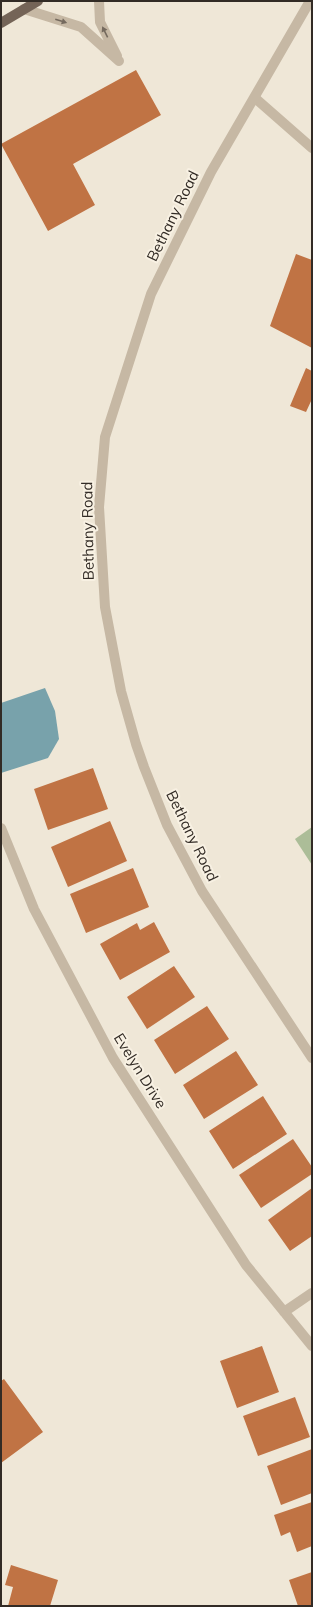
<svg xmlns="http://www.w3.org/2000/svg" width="313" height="1607" viewBox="0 0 313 1607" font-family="Mulish,sans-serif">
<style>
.green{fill:#acbd98}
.water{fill:#78a2ab}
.building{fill:#c07344}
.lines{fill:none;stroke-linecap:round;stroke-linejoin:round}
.service{stroke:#c6b8a4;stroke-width:10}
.minor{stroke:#c6b8a4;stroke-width:10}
.tertiary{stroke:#c6b8a4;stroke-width:10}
.primary{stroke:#746457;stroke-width:10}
.oneway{fill:#756a5e}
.labels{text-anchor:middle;stroke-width:4;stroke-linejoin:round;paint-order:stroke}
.street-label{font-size:15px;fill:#322b25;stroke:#f8f1e3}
</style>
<rect width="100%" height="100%" fill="#efe7d7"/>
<path class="green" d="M312,827V865L295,839Z"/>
<path class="water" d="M45,688L55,711L59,739L48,758L1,773V703Z"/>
<path class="building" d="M136,70L161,115L73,164L95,205L48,231L1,144Z
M296,254L312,260V348L270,326Z
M306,368L312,371V399L306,412L290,406Z
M93,768L108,809L48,830L34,789Z
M110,821L127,861L68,887L51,847Z
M133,868L149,907L86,933L70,894Z
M154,922L170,952L120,980L100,944L137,923L140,930Z
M174,966L195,997L147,1029L127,997Z
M207,1006L229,1039L175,1074L154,1040Z
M236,1051L258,1085L204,1119L183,1085Z
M263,1096L287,1134L233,1169L209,1131Z
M293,1139L312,1167V1174L261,1208L239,1175Z
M312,1188V1236L290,1251L268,1220Z
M262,1346L279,1392L237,1408L220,1361Z
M4,1379L43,1432L1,1463V1381Z
M295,1397L310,1437L258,1456L243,1416Z
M312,1449V1493L281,1505L267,1466Z
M312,1502V1546L297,1552L290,1532L281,1536L274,1515Z
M11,1565L58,1580L50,1606H8L13,1587L5,1585Z
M312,1572V1606H298L289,1580Z"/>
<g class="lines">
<path class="service" d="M99,1L100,22L117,56
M24,9L81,27L119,61
M255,98L312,148"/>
<path class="minor" d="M1,828L34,909L113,1058L246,1265L312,1346
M284,1312L312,1293"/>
<path class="tertiary" d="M310,1L211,172L151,294L105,437L99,507L105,607L121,691L136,744L144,767L167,825L202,891L312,1058"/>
<path class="primary" d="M1,23L38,1"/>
</g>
<defs><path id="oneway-solid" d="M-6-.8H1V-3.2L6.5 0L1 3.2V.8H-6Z"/></defs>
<g class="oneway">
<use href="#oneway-solid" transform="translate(61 21) rotate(17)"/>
<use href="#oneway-solid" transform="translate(105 32) rotate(-116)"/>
</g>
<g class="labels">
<g class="street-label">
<text transform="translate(173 216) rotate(-64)" y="5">Bethany Road</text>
<text transform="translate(88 531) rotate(-91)" y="5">Bethany Road</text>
<text transform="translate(192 836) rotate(64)" y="5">Bethany Road</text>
<text transform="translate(140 1071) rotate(58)" y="5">Evelyn Drive</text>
</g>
</g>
<rect width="313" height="1607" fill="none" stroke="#322b25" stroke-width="4"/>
</svg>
